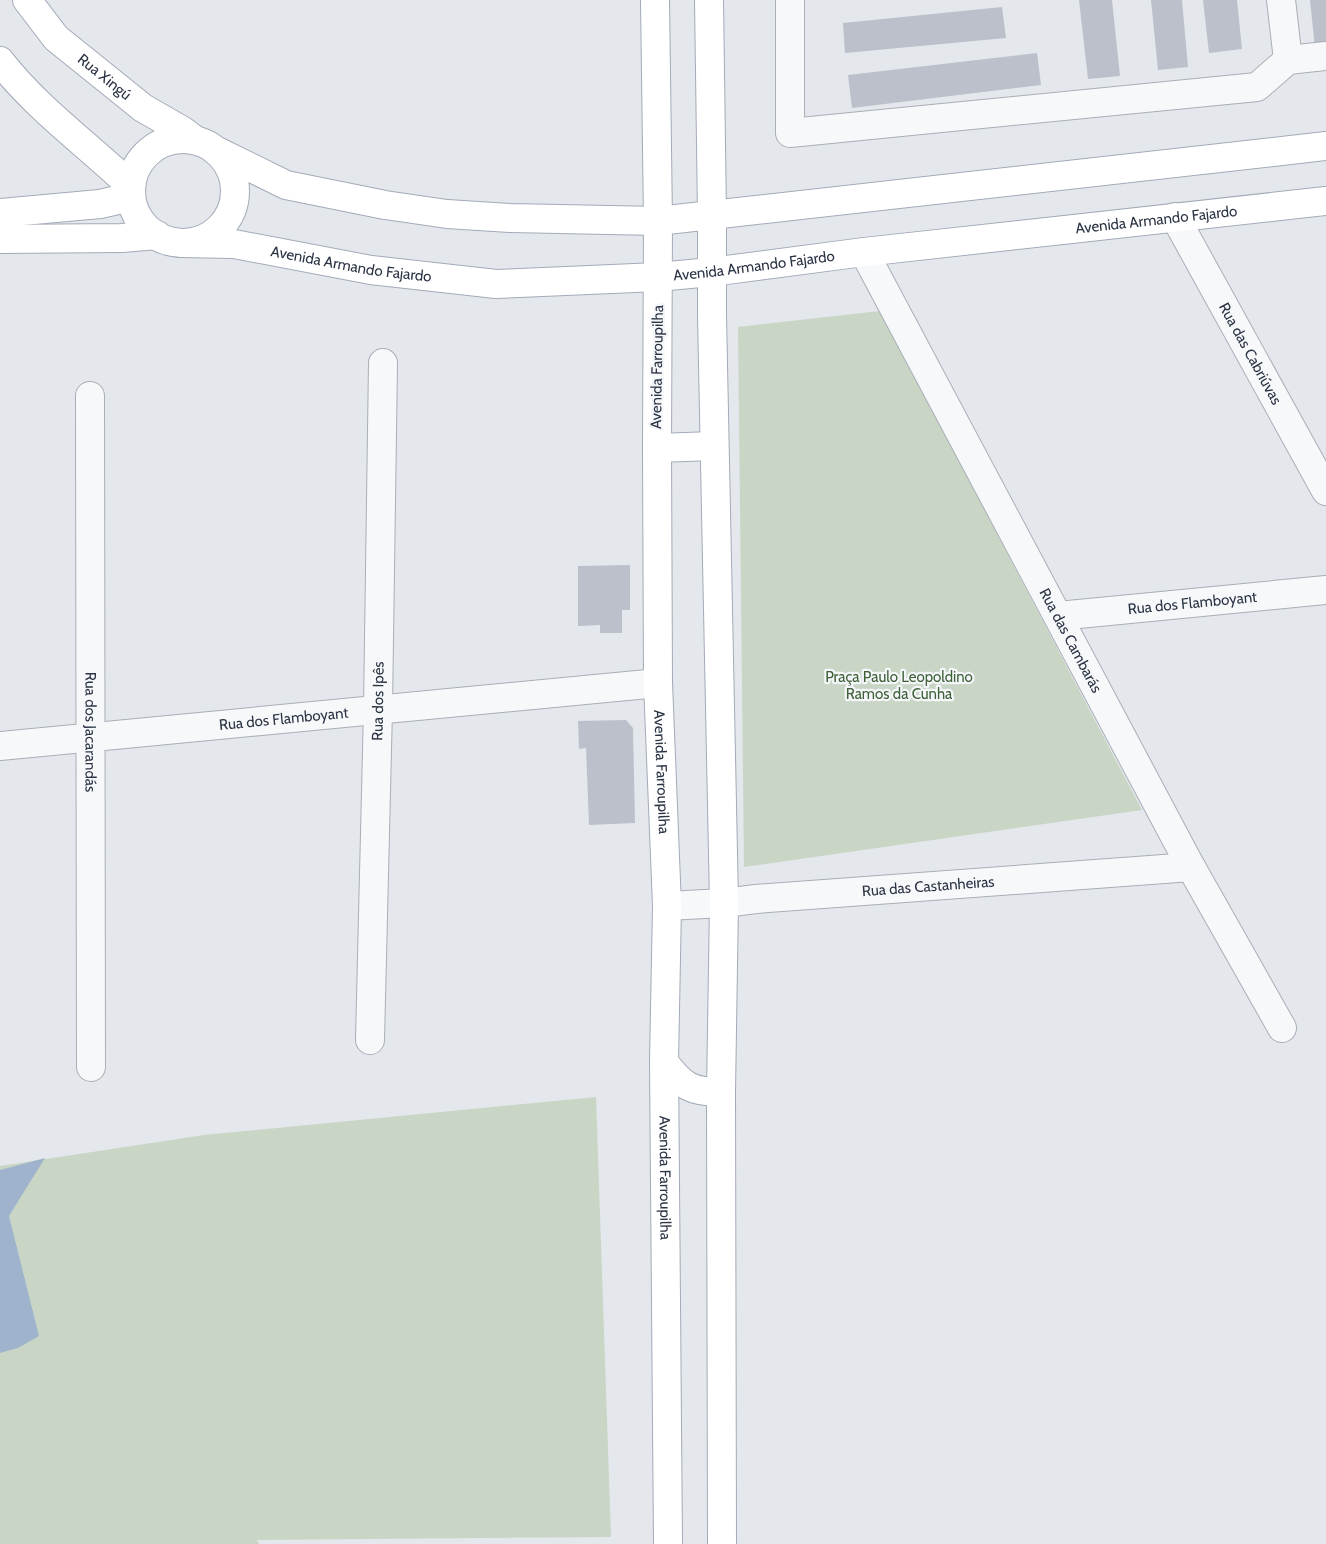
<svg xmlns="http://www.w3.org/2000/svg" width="1326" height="1544" viewBox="0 0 1326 1544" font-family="Cabin,sans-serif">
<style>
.green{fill:#c9d6c5}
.water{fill:#9fb4cc}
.building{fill:#bbc0ca}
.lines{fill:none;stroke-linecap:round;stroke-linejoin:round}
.minor-casing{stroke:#a9aeb7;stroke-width:30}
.major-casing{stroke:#a3abb8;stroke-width:30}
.minor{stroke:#f7f8fa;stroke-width:28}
.major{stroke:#fff;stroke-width:28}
.labels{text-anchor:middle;stroke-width:4.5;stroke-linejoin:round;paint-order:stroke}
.street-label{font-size:15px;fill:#2b3445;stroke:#f4f6f9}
.park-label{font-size:15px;fill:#3f6138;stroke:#f4f6f9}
</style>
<rect width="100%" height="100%" fill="#e4e7ec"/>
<path class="green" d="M880,311L1142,810L744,867L738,327Z
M596,1097L611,1537L257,1540L259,1544H0V1166L204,1135Z"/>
<path class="water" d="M45,1158L9,1216L39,1336L18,1348L0,1353V1170Z"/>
<path class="building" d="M1079,0H1112L1120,76L1088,79Z
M1151,0H1182L1188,67L1158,70Z
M1203,0H1237L1242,49L1209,53Z
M1310,0H1326V47L1315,48Z
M1002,7L1006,38L845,53L843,23Z
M1037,53L1041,85L852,108L848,75Z
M630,565V610H622V633H600V625L578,626V566Z
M626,720L633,728L635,823L589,825L586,748L579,749L578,721Z"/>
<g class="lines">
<defs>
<g id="minor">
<path d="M790,0V133L1257,87L1288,60L1326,56"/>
<path d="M1281,0L1288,60"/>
<path id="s1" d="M1175,217L1326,491"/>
<path id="s2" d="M864,252L1191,867L1282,1028"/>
<path id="s3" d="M90,396L91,1067"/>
<path id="s4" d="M1058,616L1326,590"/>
<path id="s5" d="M0,746L658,683"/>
<path id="s6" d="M667,906L724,903L756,899L1191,867"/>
<path id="s7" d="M370,1040L378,709L383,363"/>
</g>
<g id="major">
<path id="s8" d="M27,0L56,38L143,108L183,131L195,140"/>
<path id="s9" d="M655,0L658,221L657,448L658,683L667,906L664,1062L668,1544"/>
<path d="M709,0L712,215V315L724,903L721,1092L722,1544"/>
<path d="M0,61C34,105 80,139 120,176L132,182"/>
<circle cx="183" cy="191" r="52"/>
<path d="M217,151L286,185L385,205L447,214L510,218L658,221L1326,146"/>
<path d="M0,213L100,204L131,197"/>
<path d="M0,239L122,238L157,235"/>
<path id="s10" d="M182,243L234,244L371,270L496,284L658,277L711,272L864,252L1326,201"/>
<path d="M657,448L714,446"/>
<path d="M664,1062C682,1086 691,1092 721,1092"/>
</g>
</defs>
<use href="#minor" class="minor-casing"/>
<use href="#major" class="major-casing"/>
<use href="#minor" class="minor"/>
<use href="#major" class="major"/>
</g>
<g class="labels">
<g class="street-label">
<text dy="5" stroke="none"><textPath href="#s8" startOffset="110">Rua Xingú</textPath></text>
<text dy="5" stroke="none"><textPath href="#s10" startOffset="981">Avenida Armando Fajardo</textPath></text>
<text dy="5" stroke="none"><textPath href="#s10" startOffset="171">Avenida Armando Fajardo</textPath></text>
<text dy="5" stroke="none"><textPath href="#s10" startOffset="576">Avenida Armando Fajardo</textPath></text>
<text dy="5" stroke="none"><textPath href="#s1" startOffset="156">Rua das Cabriúvas</textPath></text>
<text transform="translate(657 367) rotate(-89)" y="5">Avenida Farroupilha</text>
<text dy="5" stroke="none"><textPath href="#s4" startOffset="135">Rua dos Flamboyant</textPath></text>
<text dy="5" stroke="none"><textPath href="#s2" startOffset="440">Rua das Cambarás</textPath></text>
<text dy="5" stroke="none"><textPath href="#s7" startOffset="339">Rua dos Ipês</textPath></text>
<text dy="5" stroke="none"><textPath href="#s5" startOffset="285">Rua dos Flamboyant</textPath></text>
<text dy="5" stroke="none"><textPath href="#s3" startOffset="336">Rua dos Jacarandás</textPath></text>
<text dy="5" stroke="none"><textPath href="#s9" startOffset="772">Avenida Farroupilha</textPath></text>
<text dy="5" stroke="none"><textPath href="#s6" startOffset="262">Rua das Castanheiras</textPath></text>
<text dy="5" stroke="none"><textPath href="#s9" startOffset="1178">Avenida Farroupilha</textPath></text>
</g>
<g class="park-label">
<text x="899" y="682">Praça Paulo Leopoldino<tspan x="899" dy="17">Ramos da Cunha</tspan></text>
</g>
</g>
</svg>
